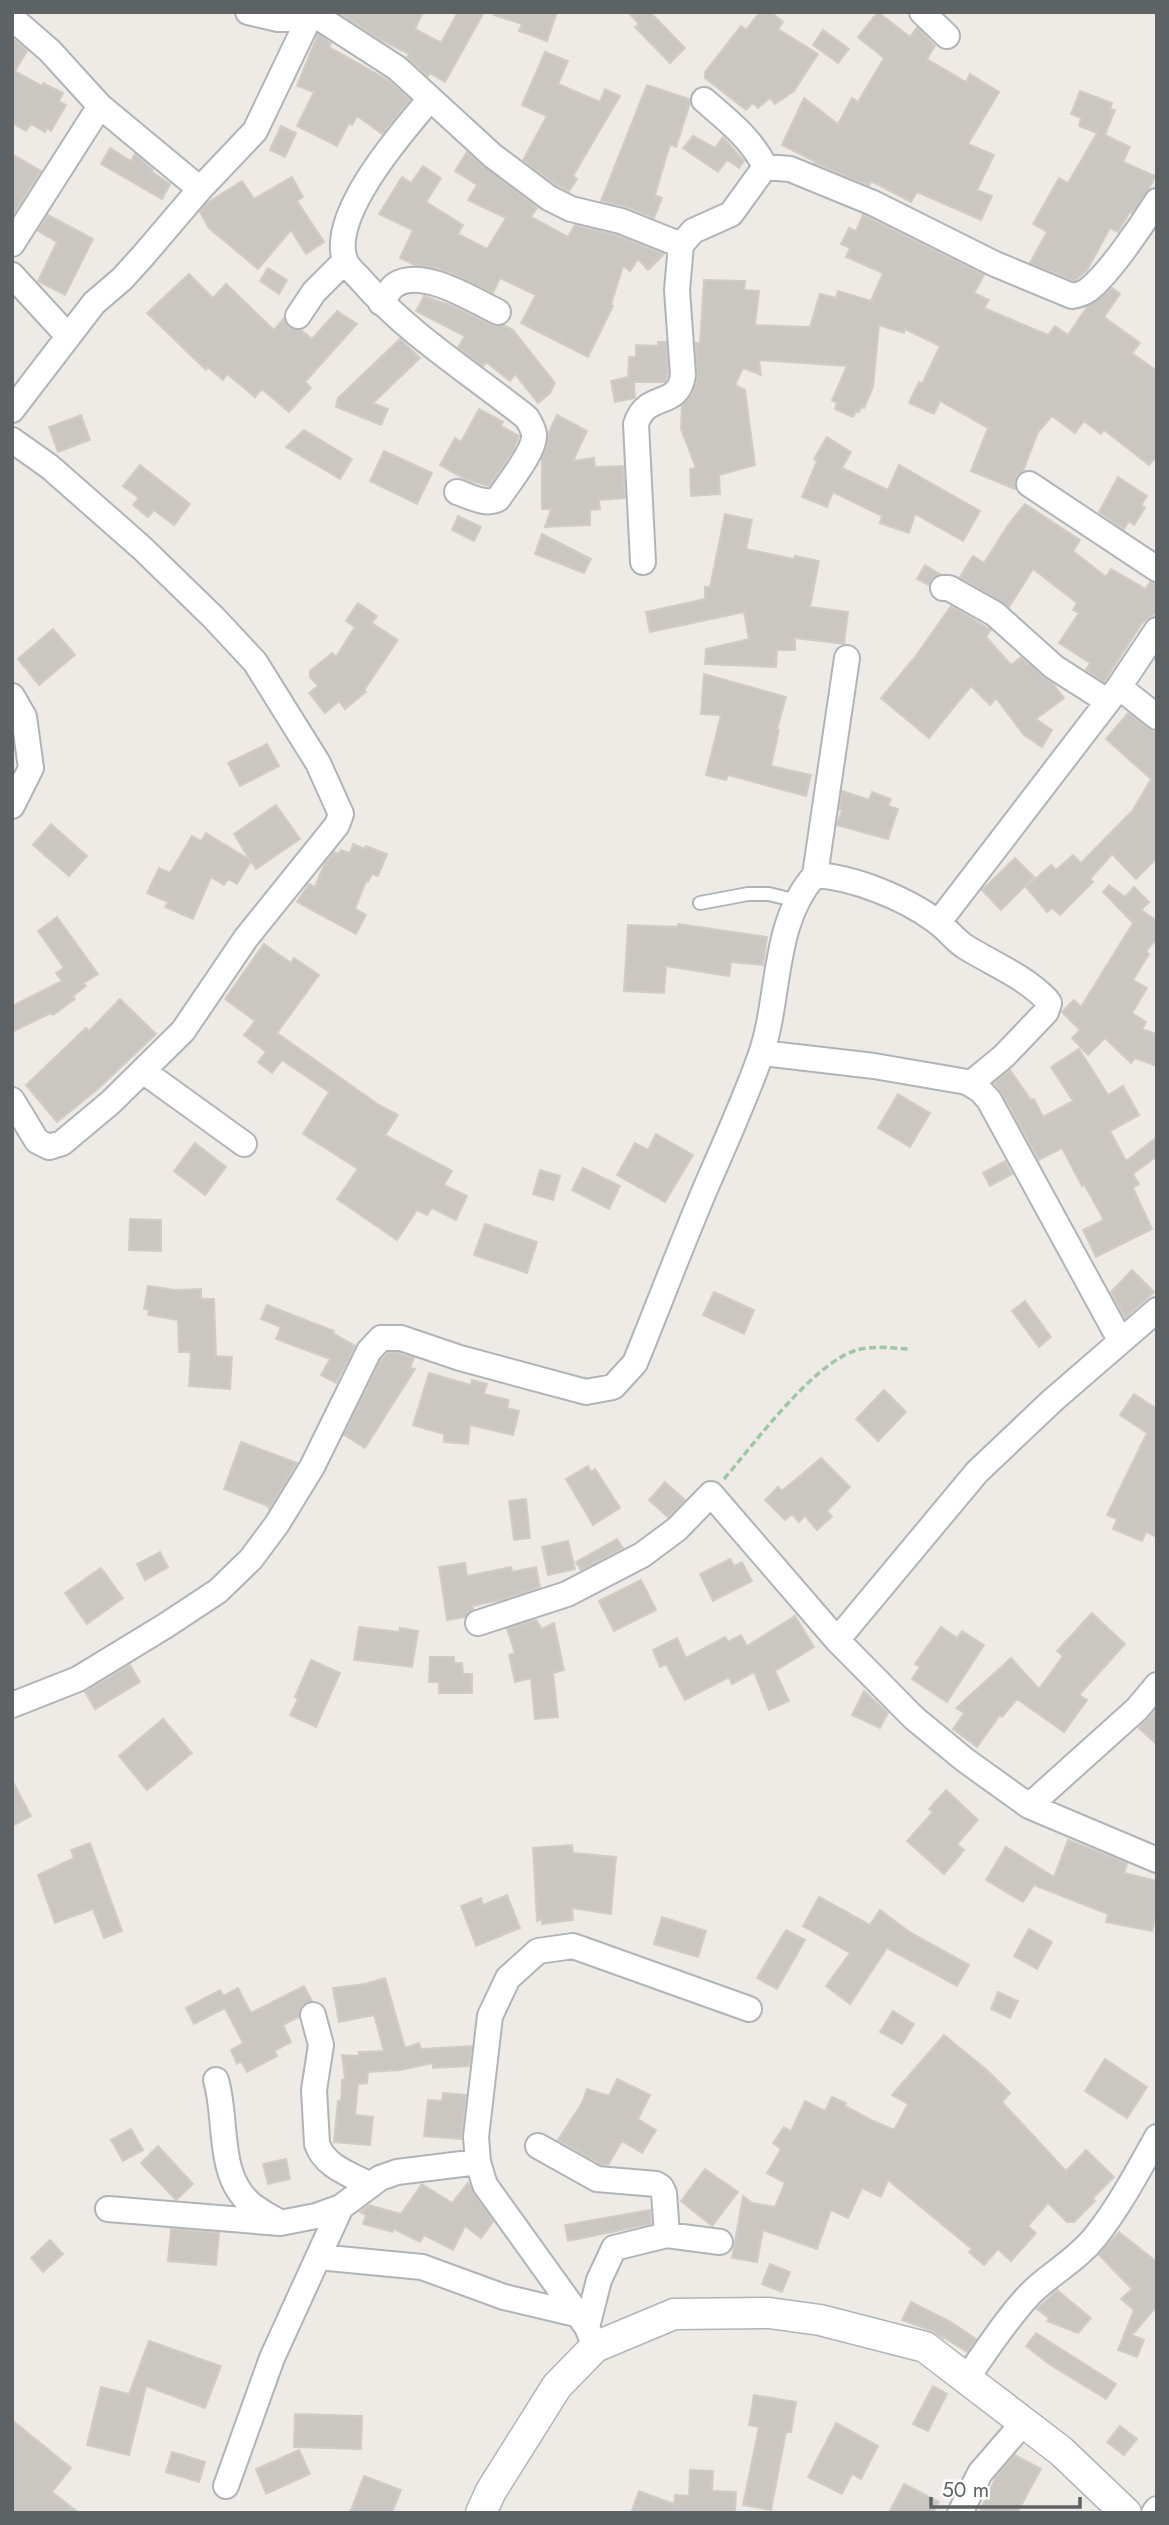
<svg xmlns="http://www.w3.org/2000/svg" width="1169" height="2525" viewBox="0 0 1169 2525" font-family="Jost,sans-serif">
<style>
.building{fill:#cac6c2;stroke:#d3ccc4;stroke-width:2}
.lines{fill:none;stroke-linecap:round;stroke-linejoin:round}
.service-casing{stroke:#b1b4b7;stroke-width:16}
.minor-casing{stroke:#b1b4b7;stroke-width:28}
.tertiary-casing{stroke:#b1b4b7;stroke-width:33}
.path{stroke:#9fc7a5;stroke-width:3.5;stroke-dasharray:7 3.5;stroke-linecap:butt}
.service{stroke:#fff;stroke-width:12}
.minor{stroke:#fff;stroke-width:24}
.tertiary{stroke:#fff;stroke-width:30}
</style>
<rect width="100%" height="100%" fill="#eeebe6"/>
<path class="building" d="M338,12H423L415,29L441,43L458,12H484L445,82L430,73L428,76L407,57L409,54L381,40Z
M495,12H557L547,41L519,31L522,24L494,15Z
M628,12H650L685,48L670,63L635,27L639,24Z
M760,12H771L783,22L778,29L818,54L794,91L775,104L770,98L758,108L753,103L746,110L705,78V72L741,26L746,30Z
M878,12L910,37L917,27L935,46L927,59L966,82L970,74L999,92L968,144L994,155L977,190L992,196L981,220L917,192L911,202L871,181L869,185L815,163L816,162L782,145L804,98L838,124L852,98L858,102L884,58L858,37Z
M823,30L849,49L838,63L813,45Z
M318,34L331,43L329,47L388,80L410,100L382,134L357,116L352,125L349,123L337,146L297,126L314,92L297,86Z
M12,38L27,51L15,71L42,86L43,83L63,93L59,101L66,105L51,131L47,128L45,132L31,124L26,131L12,123Z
M545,52L568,61L558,84L600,102L605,89L620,96L573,176L577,179L569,191L557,185L523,160L547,116L522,105Z
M647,85L689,99L690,103L676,147L670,144L655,195L662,198L654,218L627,207L601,201Z
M1080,91L1112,103L1110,109L1115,110L1105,135L1130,147L1123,162L1155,176L1149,189L1132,213L1130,212L1118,232L1110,228L1087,270L1074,281L1030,263L1047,232L1033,224L1059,178L1068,183L1097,133L1079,126L1081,118L1071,114Z
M281,126L296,133L285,157L270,150Z
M693,136L715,148L723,137L744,161L739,168L727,160L718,172L683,148Z
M110,148L131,161L135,154L153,170L152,172L170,184L162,199L101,164Z
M467,152L537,208L531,217L568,237L575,225L616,235L664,254L648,270L638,259L630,271L623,266L611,305L613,306L588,357L521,323L536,295L500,278L493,293L452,273L436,268L415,265L400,258L413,230L379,214L402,177L411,183L423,166L441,178L426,202L463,225L458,234L487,249L506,218L468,200L477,185L455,171Z
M12,154L41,171L12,216Z
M292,177L303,197L297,201L324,242L306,254L291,230L258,269L209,228L200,212L207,203L242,181L254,199Z
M48,215L93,239L65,295L38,281L57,242L38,231Z
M863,215L984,275L974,293L989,300L984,308L1048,335L1055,326L1068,335L1087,307L1112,288L1120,294L1104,317L1140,343L1132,353L1157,371V456L1149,465L1104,430L1101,434L1084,421L1075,433L1052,416L1038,432L1023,471L1016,476L1015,489L971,471L988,428L940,401L934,414L909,403L919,382L922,384L940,346L905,329L904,333L879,325L873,387L864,408L861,407L859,412L856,411L853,417L835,409L837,403L832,400L847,366L759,360L761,375L743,368L735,385L745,390L755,465L719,475L720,494L691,496L690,469L696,468L681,429L682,406L692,394L697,379L696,343H700L704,280L745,281L744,290L759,291L755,325L810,327L820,294L836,298L838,291L871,301L883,273L846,257L850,248L841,244L849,228L856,231Z
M268,268L287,280L279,294L260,281Z
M189,274L213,298L226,284L274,330L284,318L289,328L301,330L312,339L337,311L357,324L305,382L311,388L289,412L262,389L255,397L227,374L223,380L208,367L206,370L147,313Z
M424,296L455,307L491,325H504L513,330L555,383L550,393L538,403L515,374L510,381L486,362L483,366L458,347L465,336L416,311Z
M400,339L420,358L373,403L388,409L381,425L336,407L338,398Z
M658,342H666L668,373L665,382H634L635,398L615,402L611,381L628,377L629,357H636V345L658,346Z
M479,409L503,422L501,426L519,436L513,451L489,486L465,479L440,465L455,438L461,442Z
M81,415L90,440L58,452L49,427Z
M557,415L587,431L573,461L594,458L595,467L623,466L625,498L599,500L600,509L590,510V525L545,527L551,509H542V459L547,446L549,432Z
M304,430L352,459L340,479L286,447Z
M827,437L851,452L842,468L888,490L899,465L980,511L963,541L915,514L909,533L880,523L882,516L833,492L827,507L802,497L817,461L814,459Z
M384,451L432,473L417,504L370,481Z
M140,465L190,504L174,525L154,510L148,517L133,505L139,498L123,486Z
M1118,477L1147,496L1141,505L1145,508L1134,525L1129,521L1124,529L1099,512Z
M1025,504L1080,540L1073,551L1106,577L1111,569L1146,589L1150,582L1157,584V612L1142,623L1104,682L1086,670L1090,663L1059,643L1079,613L1073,610L1077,603L1033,569L1009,607L960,577L973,556L984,563L1008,525Z
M725,514L752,520L746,549L794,559L795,556L819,561L810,607L848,612L844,644L795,638V650H777L776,667L705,664L706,649L749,639L744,612L650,632L646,612L705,599V587H710Z
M458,516L481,527L474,541L452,530Z
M542,534L591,559L584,573L535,554Z
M925,565L940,574L931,580L929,585L917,579Z
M358,603L377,616L372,623L398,640L364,690L366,692L345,709L339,701L325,713L309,693L318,686L310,677V671L332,653L336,657L355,627L346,621Z
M951,606L991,630L986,637L1011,665L1021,657L1053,684L1064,698L1036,719L1052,730L1042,747L1024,735L996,698L990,705L971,686L929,738L881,698L915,657Z
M53,629L75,655L39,685L18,659Z
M704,674L786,697L777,729L779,730L771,766L811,775L806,796L728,775L726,780L706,775L721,715L701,714Z
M1128,713L1157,734V858L1136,879L1112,854L1090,879L1093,882L1060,915L1052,908L1047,912L1026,887L1051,865L1056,870L1073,855L1081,863L1133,810L1151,779L1106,739Z
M267,744L279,766L240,786L228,763Z
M842,791L869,800L872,792L891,799L888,806L898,809L888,839L837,825L842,810L840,809Z
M276,805L300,839L256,869L251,861L237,884L228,879L224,885L211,877L193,919L165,907L168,902L147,893L159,868L170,873L192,836L201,841L206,833L250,860L234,834Z
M51,824L87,856L69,876L33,845Z
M353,844L365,849L366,846L387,854L378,876L372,874L368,882L366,881L355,909L366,915L356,934L297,902L309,884L315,887L324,865L334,852L339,854L341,850L350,853Z
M1015,858L1034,877L1001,910L982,890Z
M1109,885L1125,897L1134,887L1149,902L1141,910L1157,921V938L1146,952L1149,954L1133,980L1147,988L1132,1013L1146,1022L1142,1029L1157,1034V1066L1135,1058L1131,1063L1105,1038L1088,1055L1072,1038L1080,1030L1062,1012L1074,1000L1081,1007L1133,923L1103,892Z
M57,917L98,974L84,983L86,986L73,996L75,999L53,1015L51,1013L12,1032V1006L62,981L56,973L64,968L38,931Z
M678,924L767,937L763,965L731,962L729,976L666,966L664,993L624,991L628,925L677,927Z
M264,944L291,963L294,958L319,975L277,1033L379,1105L398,1115L385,1135L452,1171L444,1185L467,1196L456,1220L432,1208L427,1215L417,1210L397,1240L337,1199L358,1169L303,1134L329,1092L282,1060L272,1073L258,1062L266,1052L244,1035L255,1021L225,999Z
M120,999L156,1034L99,1088L57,1122L26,1085L86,1028L89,1031Z
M1079,1049L1108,1095L1123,1086L1139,1115L1110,1131L1126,1161L1157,1137V1156L1133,1174L1139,1184L1133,1188L1152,1229L1096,1257L1083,1230L1104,1220L1084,1184L1082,1186L1062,1148L1039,1160L1002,1093L994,1083L1010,1070L1031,1100L1034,1099L1043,1117L1073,1101L1051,1067Z
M898,1094L930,1113L910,1147L878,1128Z
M656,1134L693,1155L665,1202L617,1175L635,1143L648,1150Z
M195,1143L226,1167L205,1195L174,1171Z
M1005,1161L1012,1174L990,1186L983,1173Z
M583,1168L620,1186L609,1209L572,1190Z
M540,1170L560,1176L553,1200L533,1194Z
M130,1219L161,1220V1251L129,1250Z
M485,1224L537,1242L527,1273L474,1255Z
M1132,1270L1154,1292L1125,1318L1111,1292Z
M148,1286L175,1290L201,1289V1299H214L216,1356L232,1357L230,1389L189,1386L191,1352H179L178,1320L148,1315L149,1310L144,1309Z
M714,1292L754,1310L744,1334L703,1315Z
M1025,1301L1051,1337L1039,1347L1012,1311Z
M267,1305L334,1331L333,1333L355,1346L336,1383L321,1375L330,1359L276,1339L281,1327L261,1319Z
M388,1353H399L414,1358L410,1368L415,1369L365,1448L344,1435L381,1360Z
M429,1373L471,1385L472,1380L487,1384L484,1394L509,1400L507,1408L519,1411L513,1435L470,1425L468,1444L444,1442V1434L413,1425Z
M884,1390L906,1412L878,1441L856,1419Z
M1134,1394L1157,1409V1537L1146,1532L1142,1541L1113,1529L1117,1519L1107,1515L1147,1433L1120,1415Z
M241,1442L297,1463L269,1509L268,1506L224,1489Z
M821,1458L850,1487L827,1511L832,1517L817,1530L805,1516L799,1522L792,1514L785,1520L765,1500L778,1487L782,1491Z
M588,1466L591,1472L595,1469L620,1508L593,1525L566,1479Z
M665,1482L685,1500L668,1517L649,1500Z
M526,1499L530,1538L514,1540L509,1501Z
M617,1539L623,1548L581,1570L576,1562Z
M568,1541L575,1569L548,1575L542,1547Z
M160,1552L168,1567L145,1580L137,1564Z
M730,1559L734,1566L742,1562L752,1581L713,1601L700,1574Z
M465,1563L467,1576L511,1567L512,1572L536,1567L540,1587L500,1600L472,1606L473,1609L465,1617L447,1620L439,1567Z
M101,1568L123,1598L87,1624L65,1593Z
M641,1580L656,1610L614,1631L599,1601Z
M1092,1613L1125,1644L1079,1695L1087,1700L1064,1732L1017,1699L1002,1717L1000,1715L977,1747L953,1729L964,1713L956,1708L1011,1658L1039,1689L1063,1656L1057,1651Z
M795,1616L814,1647L775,1671L789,1701L769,1710L754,1672L732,1684L729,1677L685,1700L666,1664L660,1667L653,1650L677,1638L686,1658L725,1637L728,1642L741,1635L747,1646Z
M536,1620L542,1629L554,1623L564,1670L553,1673L558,1717L535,1719L531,1678L515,1682L509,1655L515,1653L507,1629Z
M359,1627L399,1632L400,1628L418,1631L412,1667L354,1660Z
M941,1627L957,1638L962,1631L984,1645L947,1702L912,1679L920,1667L915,1664Z
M430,1657H454V1663H462L463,1674H472V1693H439V1682H429Z
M311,1660L340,1673L316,1727L290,1715L298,1699L295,1697Z
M130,1665L140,1682L95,1709L85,1692Z
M864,1691L888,1713L880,1728L852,1715Z
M1157,1709V1745L1139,1728Z
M163,1719L192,1753L147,1790L119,1756Z
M12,1780L31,1816L12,1826Z
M946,1790L978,1820L957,1844L964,1850L944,1874L907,1841L933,1812L929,1809Z
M1068,1840L1127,1863L1124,1873L1157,1881V1909L1152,1931L1106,1922L1108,1914L1034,1885L1023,1902L986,1880L1006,1847L1054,1877Z
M90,1843L122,1931L104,1938L93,1909L55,1923L38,1875L74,1858L71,1850Z
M572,1845L573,1853L616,1857L611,1914L572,1908L573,1920L542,1924V1919L537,1921L533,1848Z
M507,1895L520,1928L476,1946L461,1906L481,1898L483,1905Z
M819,1897L870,1925L880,1910L911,1933L969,1965L957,1986L887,1948L850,2004L826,1986L850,1953L803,1926Z
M662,1917L706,1931L698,1957L654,1944Z
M1029,1929L1052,1942L1037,1969L1014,1956Z
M786,1930L805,1940L777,1989L757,1978Z
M385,1978L405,2048L419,2043L421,2049L472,2046L469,2066L433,2068V2063L400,2070L368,2072L367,2083L358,2084L355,2115L373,2117L370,2145L334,2142L338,2101H341L342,2080L345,2079L342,2055L359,2056V2052L384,2051L374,2015L339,2022L333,1988L365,1984Z
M304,1986L312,2001L302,2005L299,2017L283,2025L291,2042L274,2051L277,2056L247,2072L241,2061L237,2064L231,2050L243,2043L225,2008L194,2024L186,2008L220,1990L223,1996L238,1988L251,2013Z
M998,1992L1018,2001L1010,2018L991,2009Z
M893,2011L914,2024L902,2044L880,2032Z
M944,2035L988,2071L1010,2093L1002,2102L1066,2171L1086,2150L1114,2177L1093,2198L1095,2201L1074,2222H1067L1048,2203L1028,2226L1036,2233L1011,2261L998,2249L984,2265L969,2252L972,2249L888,2180L881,2197L862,2188L848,2218L831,2210L817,2249L763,2230L757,2262L732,2258L743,2196L752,2203L775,2207L785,2183L767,2173L781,2149L773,2143L784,2127L791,2131L805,2101L825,2111L832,2097L846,2103L845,2106L871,2120L894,2130L908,2104L892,2095Z
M1105,2059L1147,2087L1127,2118L1085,2091Z
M617,2079L650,2095L638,2119L656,2130L642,2153L622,2141L608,2165L601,2164L558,2140L582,2103L587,2089L609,2096Z
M443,2093L466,2095L461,2139L424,2136L428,2100L442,2101Z
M131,2129L143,2150L123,2161L111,2140Z
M158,2146L193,2184L176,2200L141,2163Z
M286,2159L290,2179L268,2184L263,2164Z
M705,2169L738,2192L712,2226L681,2201Z
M468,2183L493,2222L481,2238L465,2226L453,2250L424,2235L420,2242L394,2229L393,2232L363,2224L366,2215L360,2212L369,2205L401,2214L422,2184L452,2203Z
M650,2210L651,2224L568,2241L565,2225Z
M171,2229L219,2233L216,2265L168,2261Z
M1119,2232L1157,2262V2306L1132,2335L1144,2340L1137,2357L1118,2350L1134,2310L1121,2299L1132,2289L1099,2255Z
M50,2240L63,2254L43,2272L31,2258Z
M770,2264L790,2272L782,2292L762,2284Z
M1057,2290L1091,2318L1078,2333L1047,2321L1049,2318L1037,2309Z
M911,2302L951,2322L976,2339L967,2352L943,2337V2338L930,2330L902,2320Z
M1036,2333L1116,2384L1106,2399L1049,2364L1026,2346Z
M149,2341L221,2366L205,2408L146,2386L129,2455L87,2445L101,2387L129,2394Z
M933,2386L947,2394L928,2431L913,2424Z
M754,2395L796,2402L791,2432H786L771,2510L743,2505L759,2427L749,2425Z
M295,2414L362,2416L361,2449L294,2447Z
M12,2420L71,2468L52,2492L79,2513H12Z
M836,2423L878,2446L861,2479L852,2474L842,2494L808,2477Z
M1120,2426L1137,2439L1124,2455L1107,2442Z
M299,2450L310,2474L266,2494L256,2469Z
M172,2452L205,2462L199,2482L166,2472Z
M1015,2455L1041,2469L1017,2513H979L996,2477Z
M690,2470L713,2471L712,2491L736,2492L735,2513H631L639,2491L674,2504L675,2495L689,2496Z
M364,2476L401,2490L392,2513H350Z
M904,2484L939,2502L933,2513H889Z"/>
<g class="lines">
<defs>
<path id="service" d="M700,903L748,894H769L797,901"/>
<path id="minor" d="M248,12L278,19H307
M922,12L947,36
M312,13L397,68L493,156L549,198L571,209L621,221L681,245
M12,18L50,51L100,106L200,189
M430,99C402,132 329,215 345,260C347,267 357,275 362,281C409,335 471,373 527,418C530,423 533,428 534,434C536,450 507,485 498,499C486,506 469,496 457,492
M704,100C727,120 752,139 765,167
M765,167L790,169L873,203L995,264L1072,296C1078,295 1083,294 1088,290C1109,274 1142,225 1157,201
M12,244L100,106
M12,275L68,336
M381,303C385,298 390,288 395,285C422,267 473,300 498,312
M298,316L314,292L345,261
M12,410L94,303L122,279L142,257L200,189L255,131L312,12
M12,440L50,467L142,548L214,618L255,662L318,763L341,814L337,825L246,938L183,1031L111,1102L62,1143L49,1147L37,1141L12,1100
M1029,484L1157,569
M643,562L636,424C647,390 678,410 683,375L677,290L681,245L693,231L731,214L765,167
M943,588H949L995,614L1054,667L1107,701
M1119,687L1157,717
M12,696L24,717L31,768L12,806
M815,875L847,658
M938,923L1119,687L1157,630
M762,1053L874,1066L967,1082L980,1090L989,1100L1120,1340
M143,1071L244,1144
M478,1623L567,1594L642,1555L677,1529L711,1494L837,1640L914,1718L965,1760L1029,1806L1157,1860
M837,1640L977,1472L1053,1400L1157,1310
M12,1705L78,1679L165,1626L218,1591L251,1559L277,1524L312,1467L369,1351L381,1338H401L460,1358L586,1392L613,1387L635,1363C660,1302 683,1240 709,1180C727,1139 745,1099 760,1057C781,999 771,924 815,875C853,877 905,898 936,921C946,928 954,939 964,946C991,963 1024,976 1046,999L1049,1003L1046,1012L1004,1056L970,1084
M1029,1806L1137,1709L1157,1685
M313,2015L321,2045L314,2090L317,2144C325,2167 350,2174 370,2185
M216,2080C228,2121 216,2176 252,2205C260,2211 268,2216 276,2220
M538,2146L597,2179L656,2184L661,2187L664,2193L667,2235
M108,2209L280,2223L316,2216L341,2207L380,2178L397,2172L478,2162
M318,2257L422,2267L504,2297L576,2314
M587,2327L599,2280L614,2248L667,2235L720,2242
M595,2347L587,2327L485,2185L478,2162L476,2137L490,2016L508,1978L538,1951L573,1946L749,2009
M966,2379C987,2350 1006,2319 1031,2293C1051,2273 1077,2260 1095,2237C1119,2207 1138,2171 1157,2137
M226,2486L272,2358L341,2207
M960,2513L980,2473L1024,2422
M1154,2513L1157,2509"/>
<path id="tertiary" d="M481,2513L491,2491L557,2386L595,2347L674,2314L769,2313L820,2320L925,2347L1061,2451L1126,2513"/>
</defs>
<use href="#service" class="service-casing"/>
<use href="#minor" class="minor-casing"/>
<use href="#tertiary" class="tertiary-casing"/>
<path class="path" d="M724,1479C754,1444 811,1366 854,1351C871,1345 891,1348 908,1349"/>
<use href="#service" class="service"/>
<use href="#minor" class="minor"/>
<use href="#tertiary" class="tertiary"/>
</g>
<rect width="1169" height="2525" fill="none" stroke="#5d6265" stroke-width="28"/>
<path d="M931 2497v10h149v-10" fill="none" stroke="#5d6265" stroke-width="3.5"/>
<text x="942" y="2497" font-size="21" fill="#5d6265" stroke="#ffffff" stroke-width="5" paint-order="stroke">50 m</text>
</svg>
